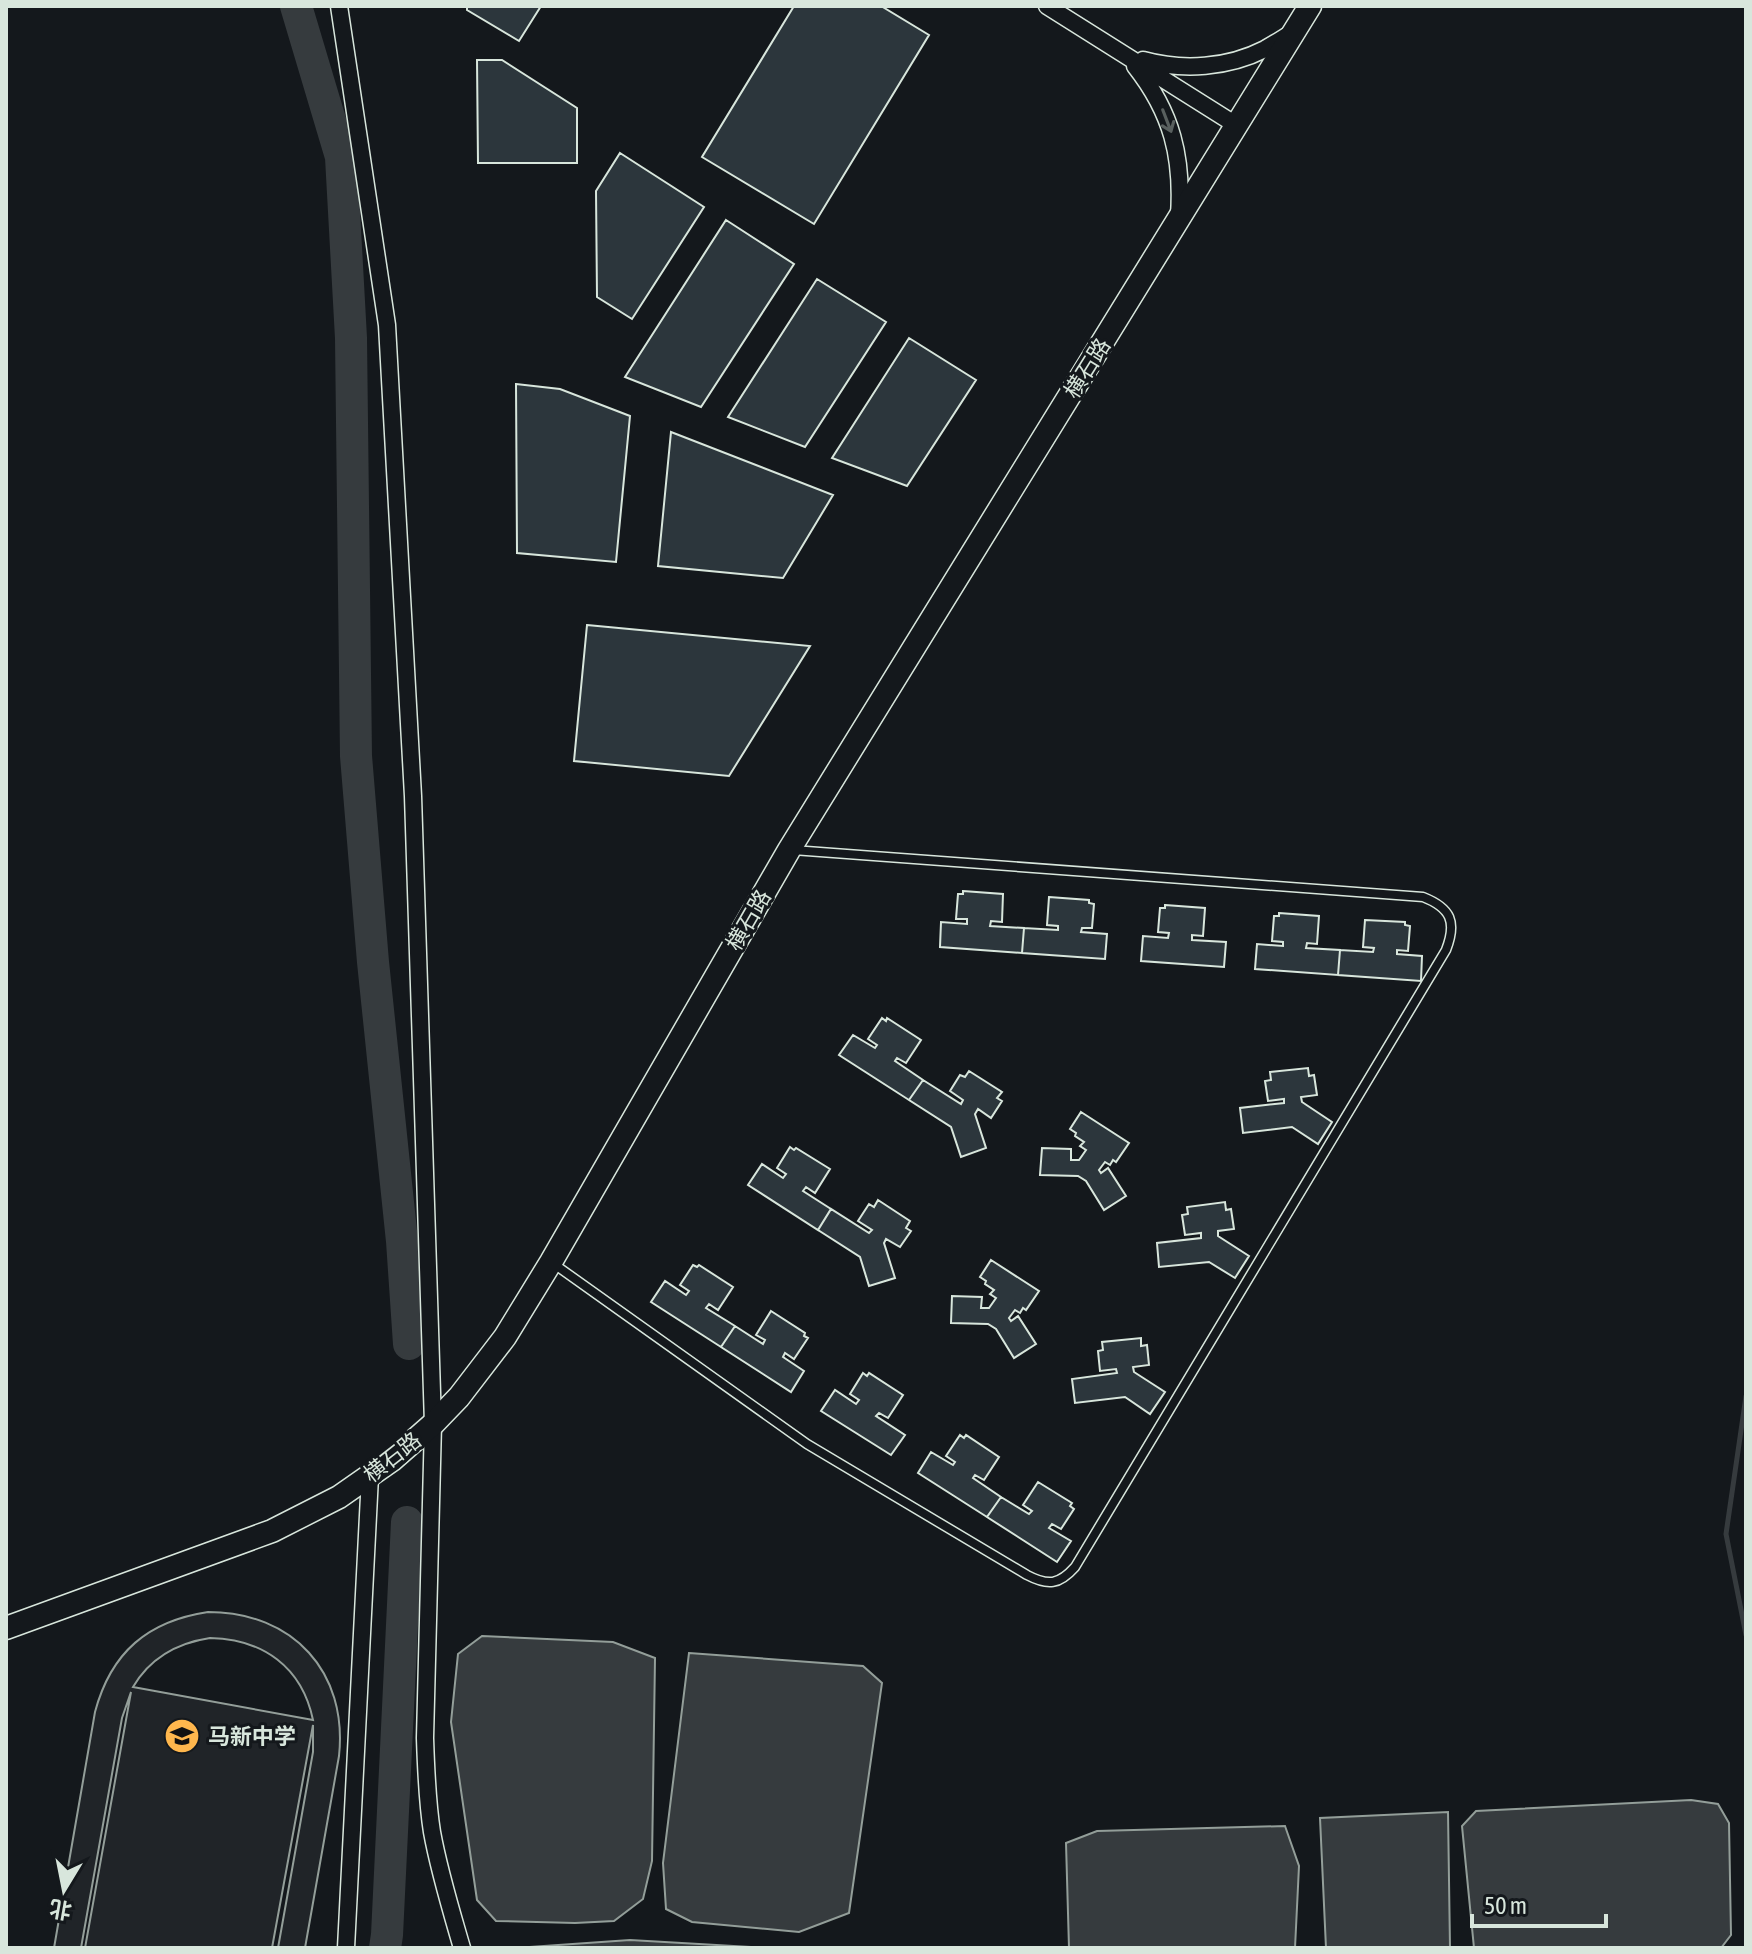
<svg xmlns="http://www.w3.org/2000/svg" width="1752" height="1954" viewBox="0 0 1752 1954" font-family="'Asap Condensed','Noto Sans SC',sans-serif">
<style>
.green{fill:#202428;stroke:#939e99;stroke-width:2;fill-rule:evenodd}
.water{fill:#363b3e;stroke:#939e99;stroke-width:2}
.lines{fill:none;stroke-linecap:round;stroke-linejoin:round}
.stream{stroke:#363b3e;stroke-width:5}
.river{stroke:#363b3e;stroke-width:32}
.building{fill:#2c363c;stroke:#d8e6dc;stroke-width:2}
.service-casing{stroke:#d8e6dc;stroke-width:11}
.minor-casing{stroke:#d8e6dc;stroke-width:19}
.secondary-casing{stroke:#d8e6dc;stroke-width:25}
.service{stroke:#14181c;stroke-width:8}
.minor{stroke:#14181c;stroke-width:16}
.secondary{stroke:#14181c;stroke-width:22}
.oneway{stroke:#59605f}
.labels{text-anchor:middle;stroke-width:6;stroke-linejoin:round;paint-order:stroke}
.street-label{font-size:22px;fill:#d8e6dc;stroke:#14181c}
.poi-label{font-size:22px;font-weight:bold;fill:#d8e6dc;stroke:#14181c;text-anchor:start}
</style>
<rect width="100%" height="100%" fill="#14181c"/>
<path class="green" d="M208,1612C293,1612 348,1672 339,1756L305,1948H278L313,1752V1725L272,1948H85L131,1692L122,1718L81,1948H54L95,1712C111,1652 148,1621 208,1612ZM210,1638C263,1639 302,1667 313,1720L133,1687C150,1658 177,1643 210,1638Z"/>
<path class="water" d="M482,1636L613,1642L655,1658L652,1861L643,1899L614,1921L575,1923L496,1921L477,1900L451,1722L458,1654Z
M689,1653L863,1666L882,1683L849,1913L799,1932L692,1922L666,1909L663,1863Z
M1691,1800L1718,1804L1729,1823L1731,1935L1721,1948H1474L1462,1826L1476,1811Z
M1448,1812L1450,1948H1326L1320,1818Z
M1285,1826L1299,1866L1295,1948H1069L1066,1843L1097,1831Z
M630,1940L770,1948H515Z"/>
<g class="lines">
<path class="stream" d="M1746,1396L1726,1534L1746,1635"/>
<path class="river" d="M296,6L341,157L351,338L356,756L373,962L402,1241L409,1344
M385,1948L387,1935L407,1522"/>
</g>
<path class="building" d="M467,6H541L519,41L467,10Z
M794,6H881L929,35L814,224L702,157Z
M477,60H502L577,108V163H478Z
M620,153L704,207L632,319L597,297L596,191Z
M726,220L794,264L701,407L625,377Z
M817,279L886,322L805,447L728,417Z
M909,338L976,380L907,486L832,458Z
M516,384L560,389L630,416L616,562L517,553Z
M671,432L833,495L783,578L658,566Z
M587,625L810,646L729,776L574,761Z
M963,891L1003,894L1002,922L991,921L990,926L1024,928L1022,953L940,947L941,922L967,924V919H956L958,894H963Z
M1049,897L1089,900V903L1094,904L1092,928H1082L1081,932L1107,934L1105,959L1022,953L1024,928L1058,930V926L1047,925Z
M1165,905L1205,908L1203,936L1192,935V940L1226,942L1224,967L1141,961L1143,936L1168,938L1169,933L1158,932L1160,908H1165Z
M1279,913L1319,916L1317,944L1307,943L1306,948L1340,950L1338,975L1255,969L1257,944L1283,946V942L1272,941L1274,916H1279Z
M1365,920L1405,922V925L1410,926L1408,951L1397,950V954L1422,956L1421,981L1338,975L1340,950L1373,952L1374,948L1363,947Z
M882,1018L886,1021L887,1018L921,1040L906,1063L897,1058L895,1061L923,1080L909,1100L839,1055L853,1035L875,1048L877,1045L868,1039Z
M1308,1068L1309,1076L1314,1075L1317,1095L1301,1097L1302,1102L1332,1122L1318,1144L1292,1127L1243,1133L1240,1108L1284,1103V1099L1268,1101L1265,1081L1271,1080L1270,1072Z
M969,1071L1002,1092L997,1098L1002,1101L991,1118L978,1109L975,1114L986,1148L961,1157L951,1127L909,1100L923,1080L961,1104L963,1100L950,1091L960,1075L965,1077Z
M1081,1112L1129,1143L1116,1162L1113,1160L1110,1165L1105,1162L1099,1170L1101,1173L1108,1168L1126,1196L1104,1210L1086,1181L1078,1176L1040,1175L1042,1148L1071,1149V1160H1079L1086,1150L1080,1146L1084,1142L1075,1136L1076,1133L1070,1129Z
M790,1147L794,1150L796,1148L830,1169L815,1193L806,1187L803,1191L831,1209L818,1230L748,1185L762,1164L783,1178L786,1174L777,1168Z
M878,1200L910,1221L906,1228L911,1231L900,1247L886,1239L884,1243L895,1278L869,1286L860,1257L818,1230L831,1209L869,1233L872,1230L858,1221L869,1204L874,1207Z
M1225,1202L1226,1210L1231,1209L1234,1229L1218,1231V1236L1249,1256L1235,1278L1209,1262L1159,1267L1157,1243L1201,1238V1233L1185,1235L1182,1215L1188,1214L1187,1207Z
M991,1260L1039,1291L1026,1310L1023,1308L1020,1313L1015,1310L1009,1318L1011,1321L1018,1316L1036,1344L1014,1358L996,1329L988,1324L951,1323L952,1296L982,1297L981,1308H989L996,1298L990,1294L994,1290L985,1284L986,1281L980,1277Z
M693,1265L697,1267L699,1265L733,1287L718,1310L709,1304L706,1308L735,1326L721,1347L651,1302L665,1281L686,1295L689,1291L680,1285Z
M771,1311L805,1333L804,1336L808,1338L794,1359L785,1353L783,1357L804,1371L791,1392L721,1347L735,1326L763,1344L765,1340L756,1335Z
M1141,1338V1346L1147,1345L1149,1365L1133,1367L1134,1372L1165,1392L1150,1414L1125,1397L1075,1403L1072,1379L1117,1373L1116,1369L1100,1371L1098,1351L1103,1350L1102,1342Z
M863,1373L867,1376L869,1373L903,1395L888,1418L879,1413L876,1416L905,1435L891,1455L821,1411L835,1390L856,1404L859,1400L850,1394Z
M960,1435L964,1438L966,1435L999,1457L984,1480L975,1475L973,1478L1001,1497L987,1517L918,1473L931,1452L953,1465L955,1462L946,1456Z
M1038,1482L1072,1503L1070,1506L1074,1509L1061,1529L1052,1524L1049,1528L1071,1541L1057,1562L987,1517L1001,1497L1029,1514L1032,1511L1023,1505Z"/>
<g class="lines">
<defs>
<path id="service" d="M554,1264L807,1444L1027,1575C1048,1586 1059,1585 1075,1567L1446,950C1457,922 1451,908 1423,897L793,850"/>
<path id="minor" d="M339,6L387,325L413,796L433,1424L425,1738C426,1769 427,1801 432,1832C439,1871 451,1910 462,1948
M1047,6L1236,125
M1143,60C1183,71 1228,68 1265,49C1274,44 1283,38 1292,33
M1135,66C1172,113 1183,157 1179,216
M346,1948L370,1476"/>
<path id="secondary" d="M6,1628L272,1531L339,1497L392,1460L433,1424L459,1397L505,1337L551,1262L789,850L1310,6"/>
</defs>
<use href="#service" class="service-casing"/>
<use href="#minor" class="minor-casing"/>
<use href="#secondary" class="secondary-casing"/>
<use href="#service" class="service"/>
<use href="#minor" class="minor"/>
<use href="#secondary" class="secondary"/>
</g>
<defs><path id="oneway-shaft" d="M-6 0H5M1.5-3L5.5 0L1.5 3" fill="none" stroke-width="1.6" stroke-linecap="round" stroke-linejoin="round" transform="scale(2)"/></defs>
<use class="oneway" href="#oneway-shaft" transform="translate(1167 121) rotate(69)"/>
<defs>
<symbol id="school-disc" viewBox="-11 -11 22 22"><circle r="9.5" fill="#ffb74d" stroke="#14181c"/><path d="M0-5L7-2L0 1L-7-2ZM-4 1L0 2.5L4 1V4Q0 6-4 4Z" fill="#111"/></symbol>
</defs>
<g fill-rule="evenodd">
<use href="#school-disc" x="162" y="1716" width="40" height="40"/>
</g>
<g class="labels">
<g class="street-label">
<text transform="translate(1087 368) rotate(-58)" y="8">横石路</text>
<text transform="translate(748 920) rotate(-60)" y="8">横石路</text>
<text transform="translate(392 1457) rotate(-38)" y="8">横石路</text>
</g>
<g class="poi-label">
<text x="208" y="1744">马新中学</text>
</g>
</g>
<rect width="1752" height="1954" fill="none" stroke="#d8e6dc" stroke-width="16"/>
<g transform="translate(64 1890) rotate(190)" stroke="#14181c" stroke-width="6" paint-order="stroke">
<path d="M0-6L14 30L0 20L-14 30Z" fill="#d8e6dc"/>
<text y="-12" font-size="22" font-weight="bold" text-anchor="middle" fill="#d8e6dc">北</text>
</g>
<path d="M1472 1914v12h134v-12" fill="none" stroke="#d8e6dc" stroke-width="4"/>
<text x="1484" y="1914" font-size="24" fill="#d8e6dc" stroke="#14181c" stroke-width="6" paint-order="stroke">50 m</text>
</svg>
